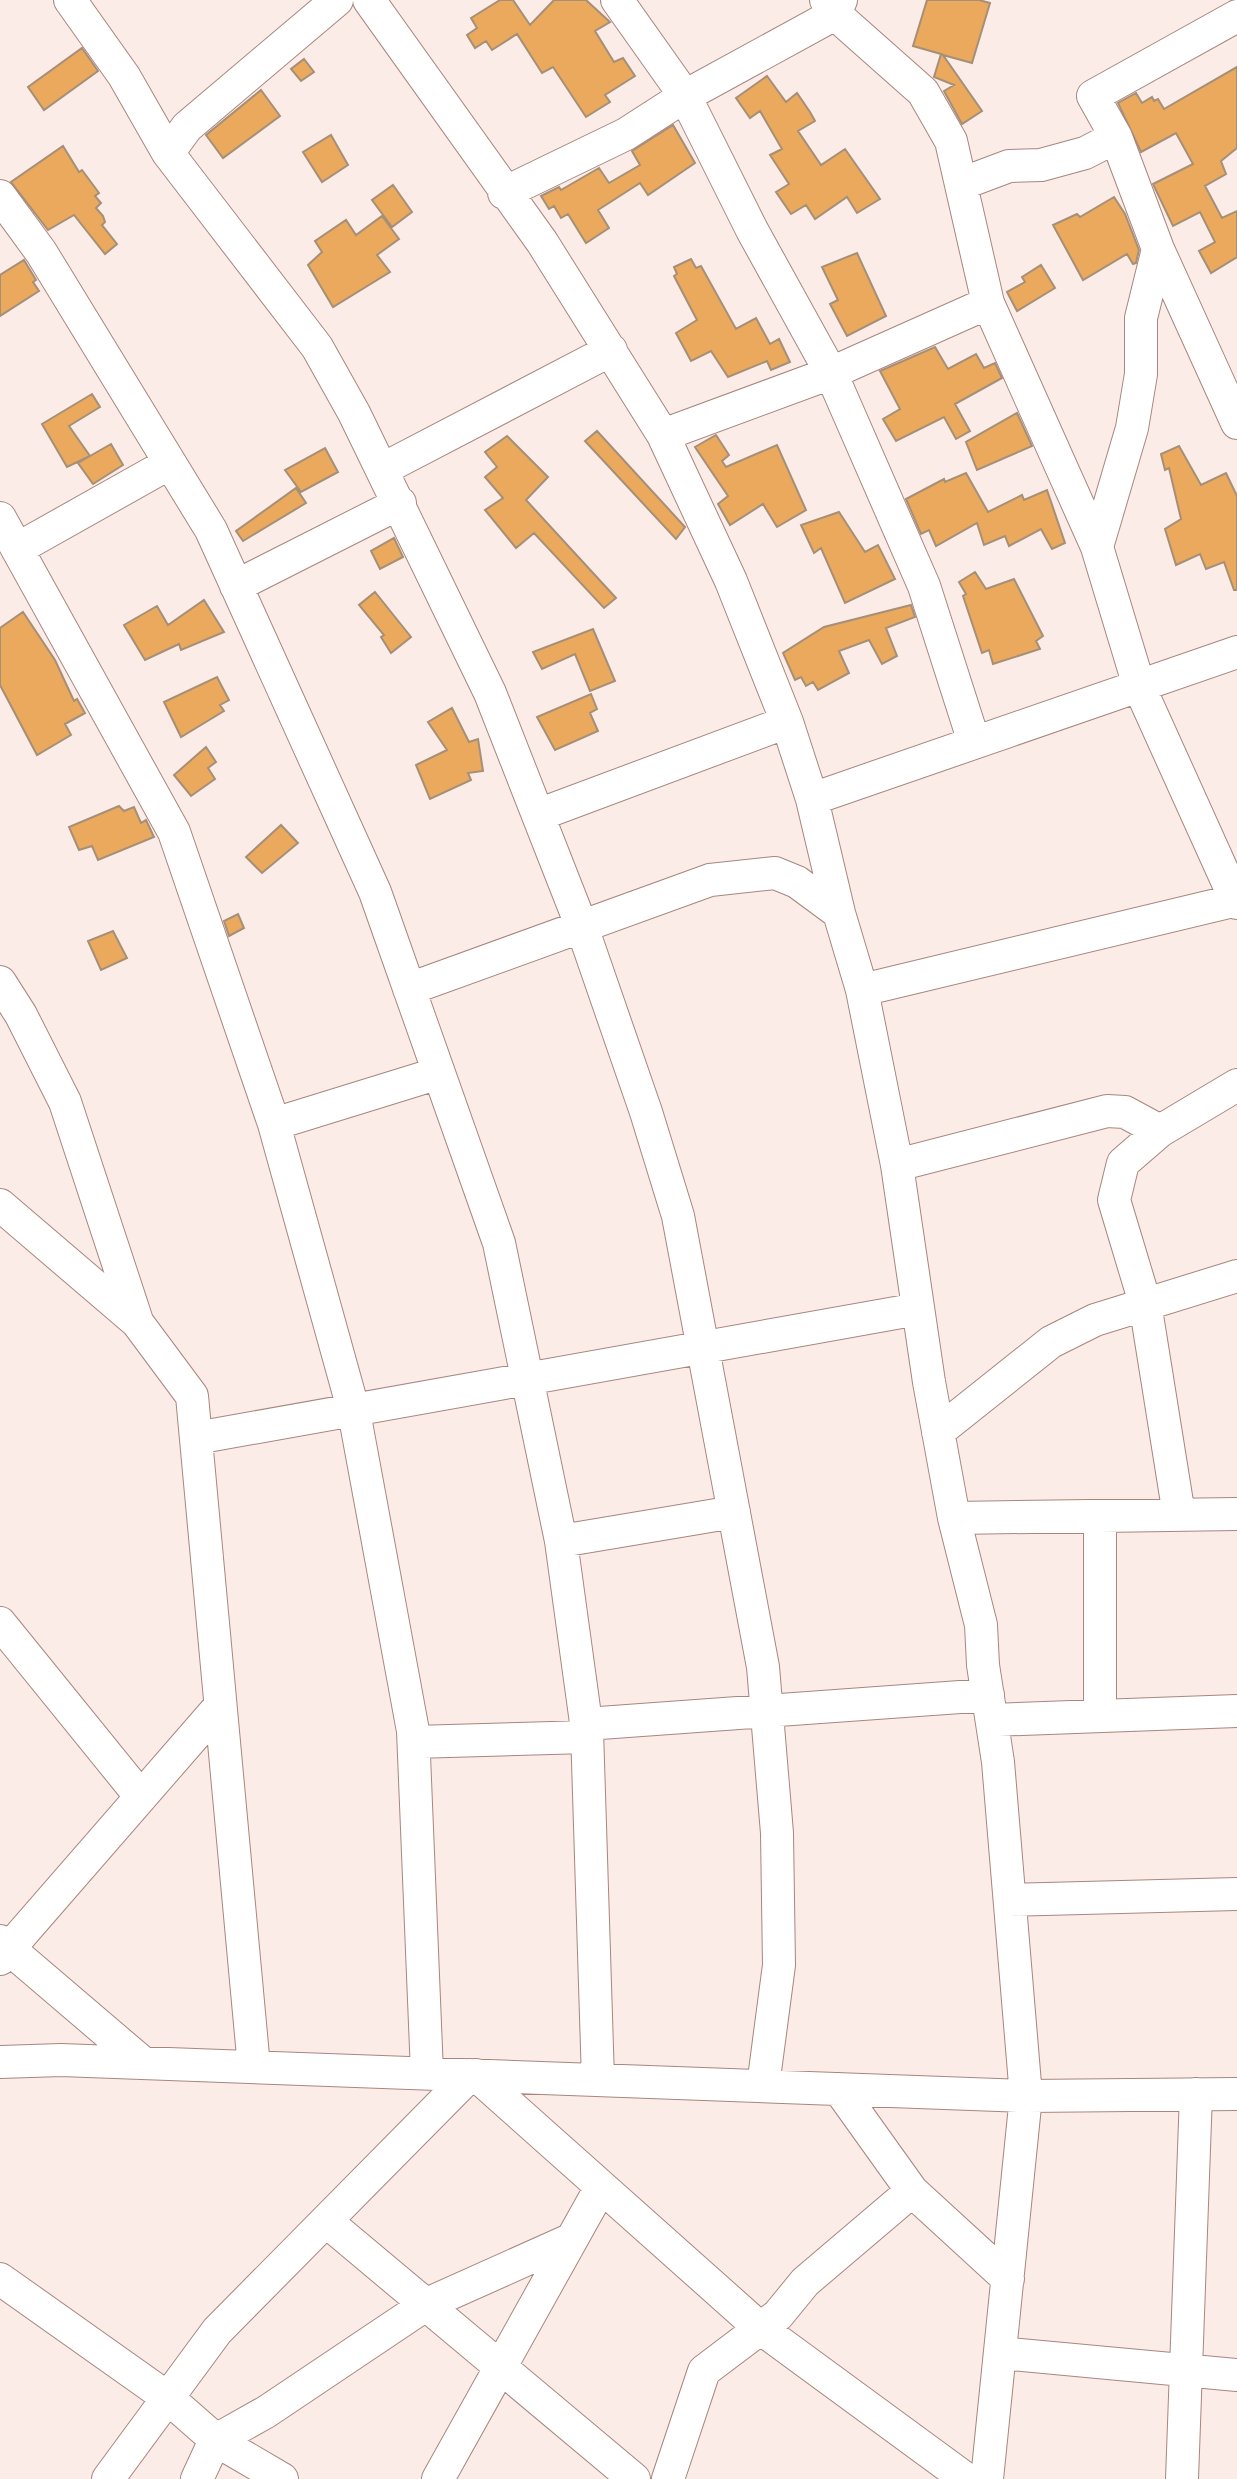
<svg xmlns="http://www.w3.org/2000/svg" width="1237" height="2479" viewBox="0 0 1237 2479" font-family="Poppins,sans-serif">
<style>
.building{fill:#eaa95d;stroke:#a68f77;stroke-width:2}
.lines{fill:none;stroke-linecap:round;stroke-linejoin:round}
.minor-casing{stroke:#a8867e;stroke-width:34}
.minor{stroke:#fff;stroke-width:32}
</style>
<rect width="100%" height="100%" fill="#fbece8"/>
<path class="building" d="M500,0H513L530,25L554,0H586L610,22L595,31L614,62L623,58L635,76L605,95L610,102L586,117L553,67L542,73L517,34L492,50L486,41L475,48L467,35L477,28L471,18Z
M927,0H979L990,3L972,63L943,55L982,111L962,124L944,91L954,85L934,77L941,54L913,46Z
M82,48L98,71L44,110L28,87Z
M304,59L314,72L301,81L291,69Z
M1237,67V148L1221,161L1226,174L1205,186L1222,218L1237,211V257L1211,273L1199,251L1215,242L1200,212L1173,226L1153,184L1193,164L1176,133L1141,152L1118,103L1136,93L1142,103L1152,97L1154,101L1158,99L1164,109Z
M767,76L786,102L797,93L810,112L815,121L798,131L821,165L845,149L880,199L857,213L847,197L815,219L806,205L791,214L776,192L789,184L770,155L782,149L760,111L750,118L736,98Z
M261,90L280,116L223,158L206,135Z
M673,125L695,163L648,195L640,183L598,210L609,228L586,243L568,214L561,218L554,206L549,209L541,196L559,187L561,190L599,168L609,183L640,165L632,151Z
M331,135L348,165L322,182L303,152Z
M63,146L79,172L82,170L99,193L95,196L101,203L96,208L103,216L105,222L102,225L117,244L105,254L74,215L48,230L11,182Z
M393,185L412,212L392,227L372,200Z
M1114,197L1125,214L1139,250L1136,263L1133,264L1127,254L1083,280L1053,225L1077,214L1080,217Z
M382,216L399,239L377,255L390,272L333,307L308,265L322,252L315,241L346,220L356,235Z
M857,253L886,316L847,336L830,304L838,300L822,267Z
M691,259L696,268L701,266L736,329L756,318L770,344L779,339L790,362L771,370L767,361L728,377L711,351L691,361L676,333L697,320L674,276L677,274L674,267Z
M24,260L36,280L33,282L39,291L0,316V275Z
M1041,265L1055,288L1017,311L1007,292L1025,282L1022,277Z
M935,347L948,369L976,354L984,368L995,363L1002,378L955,404L970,431L956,439L944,417L896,441L883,419L900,409L880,371Z
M92,394L100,407L69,426L90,456L111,444L123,465L93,484L78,463L90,456L67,467L42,424Z
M1017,413L1032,446L977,470L966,442Z
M597,431L685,527L676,539L585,441Z
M716,435L729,455L722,461L726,467L777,445L806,510L777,527L763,504L730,525L718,504L728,496L695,447Z
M507,436L548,477L526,500L616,598L604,608L534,533L516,548L485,510L503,498L485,477L497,467L485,452Z
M1179,446L1201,485L1226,473L1237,496V590H1234L1224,562L1206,569L1200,554L1176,565L1165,529L1181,519L1169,468L1165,470L1161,454Z
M325,448L338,472L301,492L285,470Z
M966,473L988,512L1022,495L1024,500L1047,490L1065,543L1052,549L1041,529L1009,546L1005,536L984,545L977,523L936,546L929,530L921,534L906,499L944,479L945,482Z
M296,488L306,503L243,541L236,531Z
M839,512L865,552L878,545L895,579L845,603L821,548L814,553L801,525Z
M394,538L403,557L380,569L371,551Z
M975,572L986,589L1014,579L1043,636L1036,641L1040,649L993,664L989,650L982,653L963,596L966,594L959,582Z
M375,592L411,637L391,653L381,637L384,635L359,605Z
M204,600L224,632L181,650L179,644L145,660L124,625L157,606L168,625Z
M911,605L915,617L886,628L897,656L882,664L869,640L839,651L849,673L818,690L813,682L806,686L801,677L795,680L783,653L824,627Z
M23,612L55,660L74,701L77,699L85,713L65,724L71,735L37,755L0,685V628Z
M593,629L615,681L590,691L575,654L542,669L533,652Z
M217,677L229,700L220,705L224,711L181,737L164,702Z
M591,694L597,709L590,713L598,731L555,750L537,717Z
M452,708L469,742L478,739L483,771L468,773L471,780L430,799L416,765L447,750L428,722Z
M206,747L216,762L208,768L215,779L191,796L174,775Z
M119,806L124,811L134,807L141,823L146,820L154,837L98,860L92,846L79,850L69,827Z
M281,825L298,843L262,873L246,857Z
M238,914L244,928L229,936L224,921Z
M113,931L127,958L101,970L88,941Z"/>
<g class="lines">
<defs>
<path id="minor" d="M70,0L124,76L168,153L317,347L354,413L490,693L583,930L646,1112L678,1216L763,1667L777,1833L779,1965L763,2086
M369,0L542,242L663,435L731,581L787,722L812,799L839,913L862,990L897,1165L929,1382L954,1518L981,1625L983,1665L998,1762L1026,2096L987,2479
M617,0L685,96L752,230L831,373L924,586L974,742
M826,0L835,14L923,92L951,141L988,303L1097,547L1139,686L1237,903
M1237,16L1093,96L1116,137L1158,249L1237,423
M168,153L187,127L337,0
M961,184L1009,166L1041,165L1085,153L1116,137
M504,193L626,134L685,96L835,14L841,0
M0,196L41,252L211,530L375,892L499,1243L561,1541L587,1730L598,2080
M663,435L831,373L988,303
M383,469L611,350
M0,518L174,832L274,1124L354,1412L413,1731L427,2073
M1097,547L1132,428L1141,374V318L1158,249
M17,549L170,463
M236,586L400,503
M812,799L1237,652
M538,815L787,722
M0,982L21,1015L65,1102L137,1321
M409,989L710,880L775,873L797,882L839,913
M862,990L1237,900
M274,1124L439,1073
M897,1165L1107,1111L1125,1112L1160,1131
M0,1205L137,1322L192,1396L254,2067
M938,1432L1051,1342L1095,1320L1237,1276
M196,1438L918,1309
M1179,1515L1145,1303L1114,1200L1123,1163L1160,1131L1237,1085
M954,1518L1237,1514
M561,1541L734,1512
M0,1623L141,1797
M1100,1716V1516
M992,1720L1237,1711
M586,1724L988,1695
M414,1742L587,1737
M1010,1900L1237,1894
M0,1941L143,2063
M0,1959L220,1706
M0,2062L61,2060L1026,2096L1237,2094
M476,2075L760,2328L966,2479
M839,2089L912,2191L1008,2279
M326,2221L634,2479
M0,2279L168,2398L217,2441L282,2479
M1000,2353L1237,2375
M108,2479L217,2331L470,2075
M197,2479L210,2451L225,2435L266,2412L427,2304L572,2239
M438,2479L601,2187
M668,2479L704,2371L778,2315L805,2282L912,2191
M1182,2479L1196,2094"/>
</defs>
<use href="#minor" class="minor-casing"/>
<use href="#minor" class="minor"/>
</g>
</svg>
